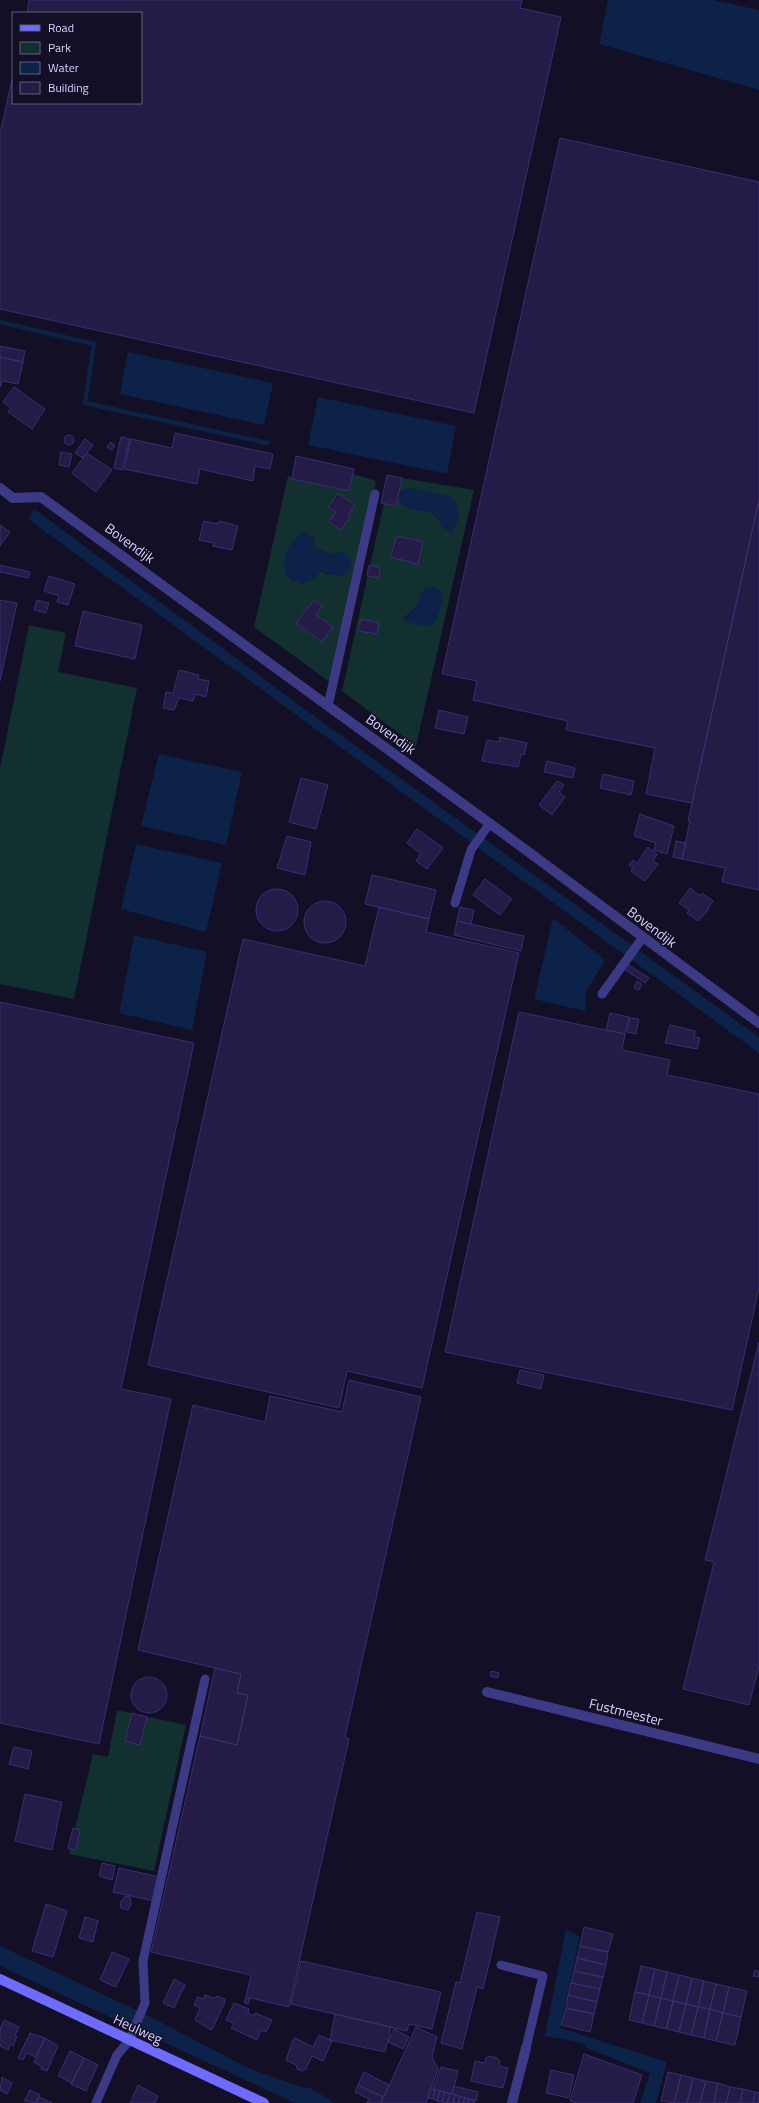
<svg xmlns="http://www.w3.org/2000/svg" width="759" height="2103" viewBox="0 0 759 2103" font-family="'Titillium Web',sans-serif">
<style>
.green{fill:#12302f;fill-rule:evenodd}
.water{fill:#0c2248}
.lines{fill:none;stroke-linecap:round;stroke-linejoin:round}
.stream{stroke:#0c2248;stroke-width:4.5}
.building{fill:#241b47;stroke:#3b2d73}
.lane{stroke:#3d3a85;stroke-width:9}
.street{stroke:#3d3a85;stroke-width:10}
.secondary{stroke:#6f6bff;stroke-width:10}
.labels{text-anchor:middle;stroke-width:3;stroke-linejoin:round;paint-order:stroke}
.street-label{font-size:14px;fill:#d9d4ff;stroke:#130f26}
</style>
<rect width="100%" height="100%" fill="#130f26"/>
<path class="green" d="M353,474L376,481L331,683L254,627L288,476L341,488ZM312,536L316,549L332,554H340L329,575L320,571L293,581L288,577Z
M390,476L474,490L416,746L342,691ZM431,512L459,518L451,532C439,525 441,520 431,512ZM442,598L439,612L403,619L418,605Z
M29,625L66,633L58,672L137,688L74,999L0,984V769Z
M117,1710L186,1725L154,1871L69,1854L93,1754L108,1757Z"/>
<path class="water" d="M608,0H713L759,10V90L599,44Z
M128,352L273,383L264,425L120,394Z
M318,397L456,426L447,474L308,445Z
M409,488L449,496L456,501L459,518L452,532L442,527L436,516L431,512L411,509L401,504L398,497L401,490Z
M34,509L310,713L759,1037V1053L28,519Z
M303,531C313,533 313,541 316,549L332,554L343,552L350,559L351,567L347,573L340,577L320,571L315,579L303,584L286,577C280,558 289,543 303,531Z
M434,586L441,591C443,602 439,615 433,626H424L403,621L418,605L420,593L427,587Z
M159,754L242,772L226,845L141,826Z
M136,844L222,863L206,932L121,909Z
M553,918L605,960L586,992L585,1011L534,999Z
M134,935L207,952L192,1030L119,1013Z
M566,1929L580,1937L560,2028L667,2062L656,2103H640L650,2073L587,2048L583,2043L545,2036Z
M0,1946L149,2016L248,2068L298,2086L310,2088L335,2103H295L0,1966Z"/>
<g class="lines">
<path class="stream" d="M0,322L94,344L85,403L267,443"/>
</g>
<path class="building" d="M29,0H522L520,8L561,17L474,413L0,309V134L13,75V103H141V13H27Z
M560,138L759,182V500L692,803L646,794L655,748L566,730L568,721L473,700L477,681L442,674Z
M0,346L25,351L23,362L0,357Z
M0,357L23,362L18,384L2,381L0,387Z
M14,387L45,409L32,429L8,412L11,408L3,402Z
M175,433L273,454L270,469L255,466L253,481L200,469L197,484L124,469L131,439L172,448Z
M64 440a5 5 0 1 1 10 0a5 5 0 1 1-10 0Z
M121,437L130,439L122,470L114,468Z
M85,439L93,445L83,458L75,453Z
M111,442L115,446L111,450L107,447Z
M61,452L72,454L69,467L59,465Z
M87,453L112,470L96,492L72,473Z
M296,456L354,469L349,491L292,479Z
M387,475L402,478L396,506L381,503Z
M338,493L355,505L348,515L350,517L341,530L329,522L336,512L328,507Z
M759,500V890L722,882L725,868L682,859L690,821H688L692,803Z
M204,521L218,524L219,521L238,526L232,550L213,546L214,543L199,540Z
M0,525L10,532L0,546Z
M397,536L423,542L418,564L390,557Z
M0,565L30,572L28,578L0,572Z
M369,565L380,567L379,578L367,576Z
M49,576L75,584L68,605L57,602L59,596L44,591Z
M0,600L17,603L0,681Z
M37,600L49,603L46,613L34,610Z
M314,600L322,606L316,615L333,627L322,642L296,623Z
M83,611L142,625L135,659L75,646Z
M361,619L379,623L377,634L358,631Z
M179,670L199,675L198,679L209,681L206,697L195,694L193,701L179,698L174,710L163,708L166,692L173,693Z
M439,710L468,717L464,734L435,728Z
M500,737L527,743L524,755L521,754L518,767L482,761L487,740L499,742Z
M547,761L575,768L573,778L544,772Z
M603,774L634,781L631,795L600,788Z
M301,778L328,785L316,829L289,822Z
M557,781L564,785L559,792L565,797L552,815L539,805Z
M640,814L674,826L667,854L654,850L656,843L634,836Z
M417,829L443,848L427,869L416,861L421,854L407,843Z
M287,836L311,842L305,875L277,868Z
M676,841L686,843L682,859L673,857Z
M648,847L657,854L653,861L658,864L645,881L631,871L633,868L629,865L633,860L637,863Z
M372,875L436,890L429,919L365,904Z
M485,879L512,899L500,915L473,895Z
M690,888L700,896L702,893L713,901L708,908L709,909L698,921L687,913L689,910L679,903Z
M256 910a21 21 0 1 1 42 0a21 21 0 1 1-42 0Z
M304 922a21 21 0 1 1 42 0a21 21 0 1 1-42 0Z
M379,907L429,919L426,932L519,953L422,1388L347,1371L339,1408L148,1365L243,939L365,966Z
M460,907L474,910L471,924L457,921Z
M457,921L524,936L521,951L454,935Z
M627,964L649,978L645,983L624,969Z
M637,981L642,984L639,990L634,988Z
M0,1002L194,1043L121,1389L171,1399L99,1744L0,1723Z
M519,1012L625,1034L622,1050L670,1060L667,1075L759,1094V1288L732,1410L445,1352Z
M610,1013L629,1017L625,1034L606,1030Z
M630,1018L639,1019L636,1034L627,1032Z
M670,1025L695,1031L694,1037L700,1038L697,1049L665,1043Z
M759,1342V1667L749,1705L683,1689L714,1562L705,1560Z
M520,1370L544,1375L541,1389L517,1383Z
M349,1380L421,1397L345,1737L349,1739L289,2007L246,1997L251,1975L151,1952L200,1736L237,1745L248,1695L237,1693L241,1674L138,1650L193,1405L265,1422L270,1396L342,1412Z
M215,1668L241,1674L237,1693L248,1695L237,1745L200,1736Z
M491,1671L499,1673L498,1678L490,1676Z
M131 1695a18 18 0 1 1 36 0a18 18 0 1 1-36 0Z
M132,1713L147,1717L140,1745L125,1741Z
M14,1747L32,1751L28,1769L9,1764Z
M25,1794L62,1802L52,1850L15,1841Z
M73,1828L80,1830L76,1850L68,1848Z
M102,1863L115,1866L112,1880L99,1876Z
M119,1868L160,1877L154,1901L113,1892Z
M125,1896L130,1897L131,1905L128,1910L121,1908L120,1903Z
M46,1904L67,1911L53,1957L32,1951Z
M477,1912L500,1917L483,1989L477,1987L462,2049L441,2043L456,1982L460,1983Z
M85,1917L98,1921L93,1942L79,1938Z
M584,1927L613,1934L608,1952L580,1946Z
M580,1946L608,1952L606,1965L577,1958Z
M112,1952L129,1959L116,1987L100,1980Z
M577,1958L606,1965L603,1977L574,1971Z
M301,1961L441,1992L432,2029L409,2024L407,2031L291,2004Z
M641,1966L655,1969L649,1995L635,1992Z
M655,1969L667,1972L661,1998L649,1995Z
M755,1970L759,1972V1977L753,1976Z
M574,1971L603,1977L600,1989L571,1983Z
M667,1972L679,1975L673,2001L661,1998Z
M679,1975L692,1978L686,2004L673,2001Z
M692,1978L704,1981L698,2007L686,2004Z
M174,1979L185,1985L174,2008L163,2003Z
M704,1981L716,1984L710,2009L698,2007Z
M571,1983L600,1989L597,2002L568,1995Z
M716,1984L729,1987L723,2013L710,2009Z
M729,1987L747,1991L741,2017L723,2013Z
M635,1992L649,1995L642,2023L629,2020Z
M205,1995L214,1998L217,1996L225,1999V2002L213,2028L211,2030L195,2020L200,2008L194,2005L198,1997L203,1999Z
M568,1995L597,2002L594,2014L566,2008Z
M649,1995L661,1998L654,2026L642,2023Z
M246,1997L250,1999L248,2004L244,2002Z
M661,1998L673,2001L666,2029L654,2026Z
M673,2001L686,2004L679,2032L667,2029Z
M234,2003L249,2009L248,2013L254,2016L255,2013L272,2020L266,2032L261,2030L257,2040L231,2028L234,2023L226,2020Z
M686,2004L698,2007L691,2035L679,2032Z
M698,2007L710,2009L704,2038L691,2035Z
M566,2008L594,2014L590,2032L561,2025Z
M710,2009L723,2013L716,2041L704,2038Z
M723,2013L741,2017L735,2045L716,2041Z
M335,2014L391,2027L385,2052L330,2040Z
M4,2020L19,2027L15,2035L17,2036L13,2046L10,2044L8,2050L0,2046L2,2040H0V2029Z
M416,2027L437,2037L432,2057L438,2069L426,2103H381Z
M394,2029L409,2037L403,2049L388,2042Z
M30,2033L45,2038L36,2057L27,2053L23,2060L18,2058Z
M319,2035L332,2041L323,2061L312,2056L306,2069L302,2071L297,2069L296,2065L286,2060L293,2040L295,2038L313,2047Z
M45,2038L58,2046L47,2071L41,2069L42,2067L34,2062Z
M70,2051L84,2058L72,2083L58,2076Z
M584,2054L642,2075L633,2103H577L570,2101Z
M490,2056L497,2058L500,2061L499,2066L508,2068L503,2088L471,2081L475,2061L485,2063L486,2058Z
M84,2058L98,2065L86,2091L71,2084Z
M441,2067L458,2071L452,2094L433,2089Z
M551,2070L574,2075L569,2098L546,2093Z
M364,2072L389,2085L383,2097L358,2085Z
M668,2072L681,2075L674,2103L661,2101Z
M681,2075L693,2078L687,2103H674Z
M2,2077L12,2083L7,2094L0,2090Z
M693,2078L706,2081L700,2103H687Z
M706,2081L718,2083L714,2103H700Z
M718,2083L730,2087L726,2103H714Z
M138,2085L158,2096L155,2103H130Z
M358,2085L383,2097L381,2103H367L369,2099L355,2092Z
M454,2086L478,2092L476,2101L452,2094Z
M730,2087L743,2089L740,2103H726Z
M430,2089L435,2090L433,2099L428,2098Z
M743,2089L755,2092L753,2103H740Z
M30,2090L40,2095L36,2103L24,2101Z
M435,2090L440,2091L437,2101L433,2099Z
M440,2091L445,2092L442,2102L437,2101Z
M445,2092L450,2094L447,2103L442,2102Z
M756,2092L759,2093V2103H753Z
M450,2094L455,2095L453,2103H447Z
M455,2095L460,2097L458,2103H453Z
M39,2097L52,2103H36Z
M460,2097L465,2098L463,2103H458Z
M465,2098L469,2099L468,2103H463Z
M469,2099L474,2101V2103H468Z"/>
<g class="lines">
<path class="lane" d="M328,706L375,494
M455,903L471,850L490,823
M602,994L643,937
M501,1965L543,1976L526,2048
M96,2103L117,2055L129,2041L145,2003L143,1961L205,1679"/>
<path class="street" d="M0,488L13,498L41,497L511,839L759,1023
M487,1692L759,1759
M512,2103L526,2048"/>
<path class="secondary" d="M0,1979L264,2103"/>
</g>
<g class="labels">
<g class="street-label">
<text transform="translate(130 543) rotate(36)" y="5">Bovendijk</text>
<text transform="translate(391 734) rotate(36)" y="5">Bovendijk</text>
<text transform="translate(652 927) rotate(37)" y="5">Bovendijk</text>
<text transform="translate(626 1712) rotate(14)" y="5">Fustmeester</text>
<text transform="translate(138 2029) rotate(25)" y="5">Heulweg</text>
</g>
</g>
<rect x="12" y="12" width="130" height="92" fill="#130f26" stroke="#625e7d"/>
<rect x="20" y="25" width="20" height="6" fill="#6f6bff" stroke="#625e7d"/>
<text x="48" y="32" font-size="12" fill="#d9d4ff">Road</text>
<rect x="20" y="42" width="20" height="12" fill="#12302f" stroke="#625e7d"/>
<text x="48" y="52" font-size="12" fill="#d9d4ff">Park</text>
<rect x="20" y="62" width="20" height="12" fill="#0c2248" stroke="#625e7d"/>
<text x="48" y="72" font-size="12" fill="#d9d4ff">Water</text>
<rect x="20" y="82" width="20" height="12" fill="#241b47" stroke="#625e7d"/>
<text x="48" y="92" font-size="12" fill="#d9d4ff">Building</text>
</svg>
